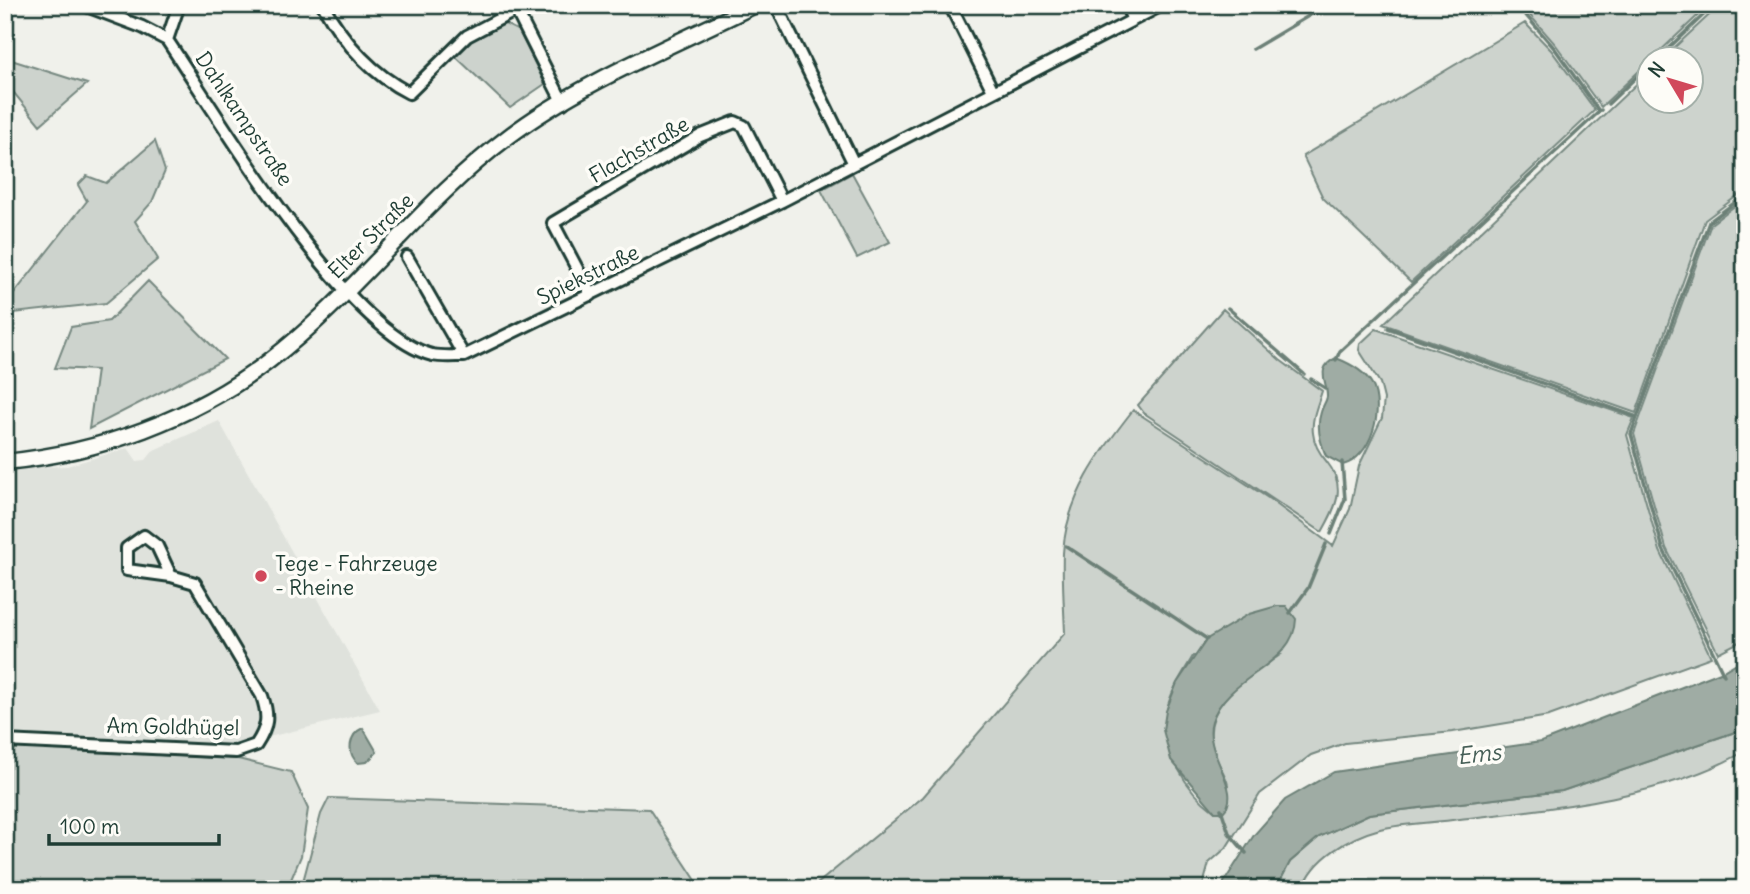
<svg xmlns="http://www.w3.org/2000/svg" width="1750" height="894" viewBox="0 0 1750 894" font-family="Delius,sans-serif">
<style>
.built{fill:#dfe2dc}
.green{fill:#cdd3cd;stroke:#768880;stroke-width:2;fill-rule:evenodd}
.water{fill:#9faca4;stroke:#6c8077;stroke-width:2}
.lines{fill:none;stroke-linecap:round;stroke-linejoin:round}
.stream{stroke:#6c8077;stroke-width:3.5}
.minor-casing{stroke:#1f3d34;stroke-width:16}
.major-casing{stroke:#1f3d34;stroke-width:19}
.minor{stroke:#fdfcf7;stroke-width:10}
.major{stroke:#fdfcf7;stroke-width:14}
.poi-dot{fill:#d1495b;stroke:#fdfcf7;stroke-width:2.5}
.labels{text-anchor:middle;stroke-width:7;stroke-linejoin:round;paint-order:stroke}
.street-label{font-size:21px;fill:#1f3d34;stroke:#fdfcf7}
.poi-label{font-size:21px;fill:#1f3d34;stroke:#fdfcf7;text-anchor:start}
.water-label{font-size:23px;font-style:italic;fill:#455e56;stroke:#fdfcf7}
</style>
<rect width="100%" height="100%" fill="#f0f1eb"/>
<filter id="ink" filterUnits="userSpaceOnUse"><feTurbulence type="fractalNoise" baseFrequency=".0143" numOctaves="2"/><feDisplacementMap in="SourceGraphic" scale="14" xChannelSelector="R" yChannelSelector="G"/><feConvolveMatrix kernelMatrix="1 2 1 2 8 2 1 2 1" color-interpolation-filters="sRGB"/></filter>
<g filter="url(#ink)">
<path class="built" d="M219,421L380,710L252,741L234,749L5,737V468L67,466L128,448L137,461L146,460L154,450Z"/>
<path class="green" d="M1521,5H1709L1601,107L1556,45Z
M1720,5H1745V190L1705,220L1636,413L1383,324L1648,73V102H1690V60L1662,59Z
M503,23L519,31L545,84L510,108L454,55L475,38Z
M1525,23L1551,50L1595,110L1411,282L1323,198L1303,156Z
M5,58L87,84L40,125L5,82Z
M155,141L165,171L152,202L135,221L158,259L106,303L5,314V300L13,295L87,201L78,185L87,176L106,183Z
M852,173L890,242L857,258L821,190Z
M1745,198V639L1718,653L1666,548L1634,434L1711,224Z
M148,281L225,359L89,429L97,370L55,368L71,327L109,321Z
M1223,309L1280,360L1322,391C1318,404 1311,419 1313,433C1314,445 1320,454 1327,462C1347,487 1336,507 1322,532L1144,413L1138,405Z
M1376,329L1634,418L1627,435L1660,551L1711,657L1549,716L1453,732L1345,743L1311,755L1260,794L1226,848L1209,863L1202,889H811L923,797L1065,633C1064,607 1062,579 1063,553C1066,497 1100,452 1133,410L1268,498L1333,546L1350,509L1359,466L1382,418L1384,399L1380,383L1359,350L1360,344ZM1280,655C1248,677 1199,704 1213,750C1216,762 1226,774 1228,785C1229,793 1224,805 1223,812H1215C1186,791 1159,747 1167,709C1171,690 1184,672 1193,656Z
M1745,725V751C1668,797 1549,809 1460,819C1434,823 1406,823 1380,829C1350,837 1313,858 1303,889H1276L1290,862L1319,837L1369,814L1562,791L1735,732Z
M5,747L238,759L291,772L308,809L301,856L287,889H5Z
M329,798L649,809L701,888L723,889H301L321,814Z"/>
<path class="water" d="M1336,358C1349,363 1365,372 1372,384C1385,409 1371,458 1343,465L1326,456C1320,442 1316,427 1321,412C1322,407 1326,402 1327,397C1328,381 1314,369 1336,358Z
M1277,606H1286L1296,619C1295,666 1227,675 1212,721C1202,753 1245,791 1223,812H1215L1171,760L1163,730L1166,711L1177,683L1207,639L1249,614Z
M1745,658V725L1735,732L1562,791L1369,814L1319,837L1290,862L1276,889H1223L1224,882L1254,835L1285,800L1334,772L1541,742L1723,671Z
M363,728L377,752L367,762L358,763C346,753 349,734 363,728Z"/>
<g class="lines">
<path class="stream" d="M1517,5L1555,49L1599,111
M1253,49L1327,5
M1656,60L1714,5
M1608,104L1648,66
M1228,308L1304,374
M1388,328L1637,417
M1336,360L1340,351L1601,110
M1311,379L1325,388
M1331,534L1345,499L1342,462
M1066,546L1207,639
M1290,613L1308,588L1326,544
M1724,675L1663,549L1631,434L1709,222L1745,195
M1221,809L1229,833L1246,853"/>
<defs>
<path id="minor" d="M84,5L142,27L167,40C218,115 346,333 432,355C441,357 454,356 464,356L782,201L1162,5
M323,5C343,41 372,74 409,93L467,36L526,5
M950,5L993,91
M1126,5L1133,20
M516,10L563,103
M779,11L853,162
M167,40L179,5
M407,257L464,356
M591,295L553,223L700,136L735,122L744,126L782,201
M5,741L236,752L256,745C268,727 269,716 262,696L195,583L171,576L127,570V548L144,536L157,546L171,576"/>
<path id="major" d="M5,462C98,453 194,419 269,361C356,295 420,203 508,137C579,83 674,45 755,5"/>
</defs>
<use href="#minor" class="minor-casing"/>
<use href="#major" class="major-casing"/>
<use href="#minor" class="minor"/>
<use href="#major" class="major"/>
</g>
</g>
<circle class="poi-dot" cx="261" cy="576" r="7"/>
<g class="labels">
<g class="street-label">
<text transform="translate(244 119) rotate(56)" y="7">Dahlkampstraße</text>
<text transform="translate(639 150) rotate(-30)" y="7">Flachstraße</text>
<text transform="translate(371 236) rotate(-45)" y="7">Elter Straße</text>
<text transform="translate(588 275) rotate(-26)" y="7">Spiekstraße</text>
<text transform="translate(173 727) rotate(1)" y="7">Am Goldhügel</text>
</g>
<g class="poi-label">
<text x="275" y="571">Tege - Fahrzeuge<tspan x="275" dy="24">- Rheine</tspan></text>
</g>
<g class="water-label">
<text transform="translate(1479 754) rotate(-6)" y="8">Ems</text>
</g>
</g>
<rect width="1750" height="894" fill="none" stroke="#fdfcf7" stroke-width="28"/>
<rect x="14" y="14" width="1722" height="866" fill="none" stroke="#1f3d34" stroke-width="2.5" filter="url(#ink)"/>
<g transform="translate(1670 80) rotate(308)"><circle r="33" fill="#fdfcf7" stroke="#a4b0a9" stroke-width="2"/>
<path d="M0-5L12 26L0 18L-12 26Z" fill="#d1495b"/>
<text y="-10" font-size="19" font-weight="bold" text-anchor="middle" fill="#1f3d34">N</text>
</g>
<path d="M49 834v10h170v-10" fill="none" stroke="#1f3d34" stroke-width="3.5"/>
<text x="60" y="834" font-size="21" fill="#1f3d34" stroke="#fdfcf7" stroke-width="5" paint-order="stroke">100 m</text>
</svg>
